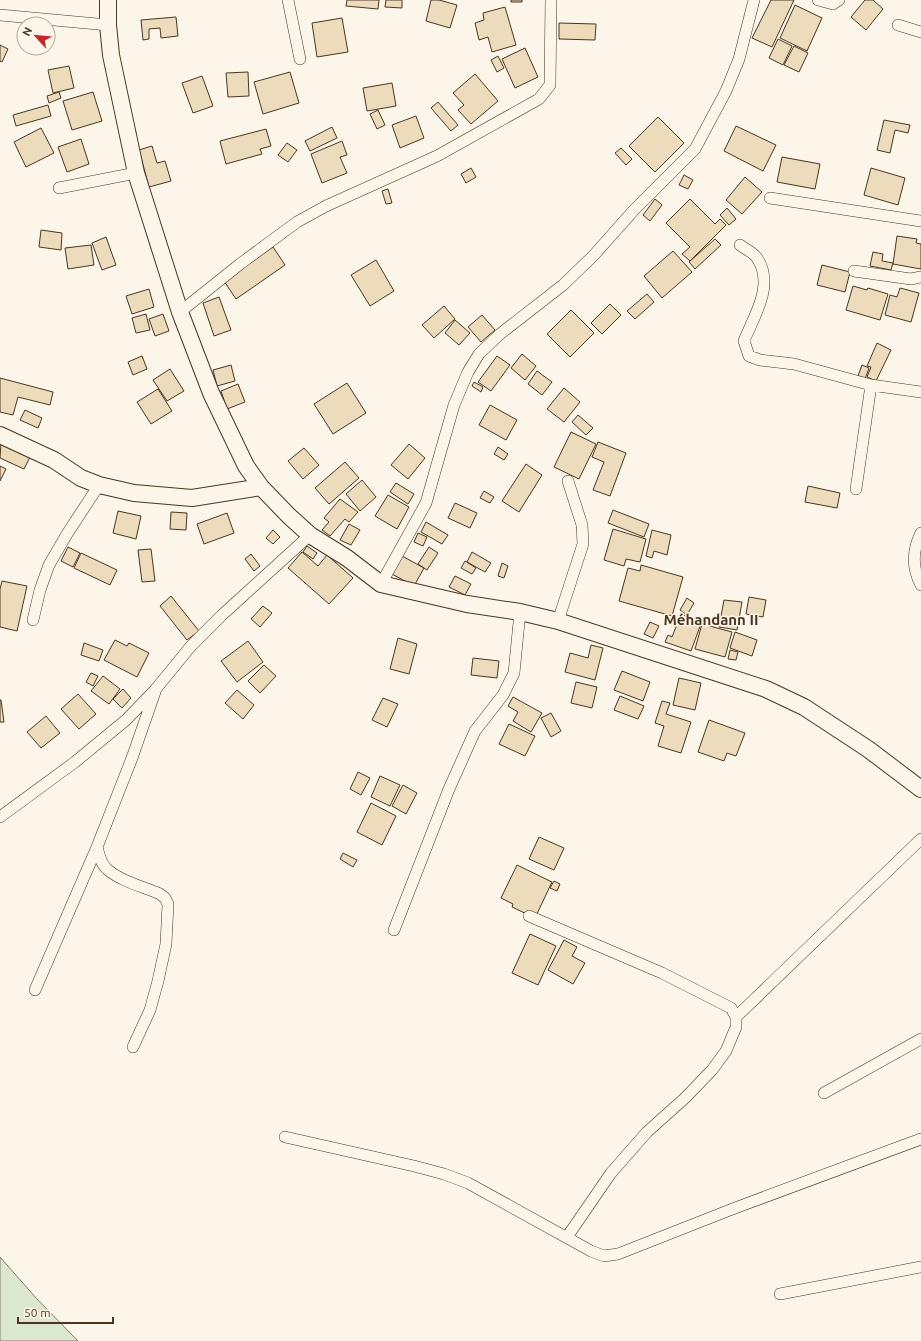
<svg xmlns="http://www.w3.org/2000/svg" width="921" height="1341" viewBox="0 0 921 1341" font-family="Ubuntu,sans-serif">
<style>
.green{fill:#dce7d0;stroke:#887966}
.building{fill:#ecdcbc;stroke:#4a3520}
.lines{fill:none;stroke-linecap:round;stroke-linejoin:round}
.street-casing{stroke:#4a3520;stroke-width:12}
.secondary-casing{stroke:#4a3520;stroke-width:18}
.street{stroke:#fbf6e9;stroke-width:11}
.secondary{stroke:#fbf6e9;stroke-width:16}
.labels{text-anchor:middle;stroke-width:3;stroke-linejoin:round;paint-order:stroke}
.quarter-label{font-size:15px;font-weight:bold;fill:#4a3520;stroke:#fbf6e9}
</style>
<rect width="100%" height="100%" fill="#fbf6e9"/>
<path class="green" d="M0,1257L37,1299L78,1341H0Z"/>
<path class="building" d="M347,0H379L378,9L346,6Z
M386,0H402V8L385,7Z
M431,0H439L457,5L450,28L426,21Z
M511,0H522V2H511Z
M771,0H794L772,47L752,38Z
M865,0H873L883,9L866,30L851,17Z
M795,5L822,18L807,51L780,38Z
M505,7L516,45L492,52L488,37L479,40L475,23L484,20L483,13Z
M176,17L178,36L161,38L160,28L149,29V39L143,40L141,20Z
M342,18L348,52L317,57L312,23Z
M559,23L596,24L595,40L559,39Z
M778,39L792,46L783,65L769,58Z
M0,45L8,49L2,62L0,61Z
M794,46L808,53L799,72L784,65Z
M525,48L538,77L515,88L502,59Z
M498,56L504,68L497,72L491,60Z
M69,66L74,88L53,93L48,70Z
M248,72L249,96L228,97L226,73Z
M290,72L299,103L263,114L254,82Z
M475,74L498,101L471,124L458,110L464,105L453,93Z
M202,76L213,106L193,113L182,83Z
M392,83L396,106L367,111L363,88Z
M59,92L61,98L49,103L47,96Z
M93,92L102,121L72,130L63,101Z
M438,102L458,125L451,131L431,108Z
M48,105L51,116L16,126L13,115Z
M378,110L385,125L377,129L370,114Z
M416,116L424,138L400,148L392,125Z
M658,117L684,143L655,172L629,146Z
M884,120L910,125L908,133L895,130L890,153L877,150Z
M736,126L776,145L763,171L724,151Z
M332,127L337,138L310,151L305,141Z
M41,128L54,153L26,167L14,142Z
M266,129L271,146L260,149L262,154L226,164L220,141Z
M81,139L89,164L67,172L58,147Z
M342,141L347,155L340,157L347,173L322,183L311,154Z
M287,143L297,150L288,162L278,155Z
M152,146L157,163L165,161L171,181L149,187L139,150Z
M621,148L632,159L626,165L615,153Z
M782,157L820,164L815,189L777,182Z
M471,168L476,177L466,183L461,174Z
M871,168L905,178L898,205L864,195Z
M684,175L693,180L688,189L679,185Z
M745,177L762,192L742,214L726,200Z
M388,189L392,203L386,204L382,191Z
M655,199L662,205L650,221L643,215Z
M690,199L715,224L720,219L726,225L690,261L682,254L690,247L666,223Z
M727,208L736,219L729,225L720,215Z
M41,230L62,233L61,250L39,247Z
M897,236L917,239L916,243L921,244V269L893,264Z
M106,237L116,265L102,270L92,243Z
M715,239L721,245L695,269L689,262Z
M91,245L94,265L68,269L65,248Z
M273,247L285,265L236,299L224,281Z
M673,251L692,272L662,298L644,276Z
M873,252L883,254L882,261L893,263L891,270L870,266Z
M376,260L394,291L370,306L351,275Z
M822,265L850,272L845,292L817,285Z
M853,286L867,290L868,288L888,294L880,320L846,310Z
M900,288L919,293L911,322L885,315L890,295L897,297Z
M149,289L154,307L132,314L126,296Z
M647,294L654,302L635,319L627,311Z
M219,297L231,330L214,336L203,303Z
M610,304L621,315L602,334L591,323Z
M444,306L455,319L434,338L422,325Z
M571,310L594,333L570,357L547,334Z
M146,314L150,330L136,333L132,318Z
M163,314L169,331L155,336L149,319Z
M482,315L495,330L481,342L468,327Z
M455,320L470,333L459,345L445,333Z
M877,343L891,350L876,381L867,377L871,367L867,366Z
M522,354L536,366L525,380L511,368Z
M142,356L147,369L133,375L128,362Z
M497,356L510,365L491,391L478,382Z
M231,365L235,381L217,386L213,370Z
M862,365L869,368L865,379L858,376Z
M170,369L184,391L167,401L153,380Z
M537,371L552,382L542,395L528,384Z
M0,378L53,392L50,405L18,397L13,415L0,412Z
M474,382L483,387L481,392L472,386Z
M347,383L366,413L333,434L314,404Z
M238,384L245,402L227,409L221,391Z
M564,388L580,402L564,422L547,409Z
M158,389L172,411L151,424L137,402Z
M490,405L517,420L506,440L479,425Z
M25,410L42,418L38,428L20,420Z
M578,415L593,428L586,435L572,422Z
M571,432L596,444L579,479L554,467Z
M598,442L626,453L610,496L593,490L604,462L592,457Z
M1,443L30,457L24,469L0,458Z
M409,444L425,458L408,479L391,465Z
M498,447L508,454L504,460L494,454Z
M304,448L319,465L303,479L288,461Z
M345,462L359,478L329,504L315,488Z
M526,464L542,475L519,512L502,501Z
M0,466L6,469L0,481Z
M362,480L376,497L360,511L346,494Z
M396,483L414,494L408,504L390,492Z
M808,486L840,493L837,508L805,502Z
M484,491L494,497L490,503L480,498Z
M388,495L409,507L397,529L375,516Z
M340,499L358,512L349,522L345,519L330,536L322,530L329,522L324,518Z
M455,503L477,513L470,528L448,518Z
M613,510L649,524L644,537L608,523Z
M118,511L141,516L136,539L113,533Z
M171,512L187,513L186,530L170,529Z
M227,513L234,533L204,544L197,524Z
M426,522L448,535L442,544L421,532Z
M349,524L360,530L351,545L340,540Z
M613,529L646,539L640,562L626,559L624,566L604,560Z
M273,530L280,537L273,544L266,538Z
M652,530L671,535L667,555L654,551L652,558L646,556Z
M418,533L427,537L423,546L414,542Z
M307,546L317,553L313,559L303,552Z
M68,547L80,553L73,567L61,561Z
M429,547L438,553L427,570L418,564Z
M151,549L155,581L142,582L138,550Z
M302,552L318,566L327,555L353,578L329,604L288,568Z
M472,552L491,563L485,572L467,562Z
M81,553L117,570L110,585L74,568Z
M251,554L260,566L254,571L245,559Z
M402,556L424,568L414,586L392,574Z
M465,561L476,568L472,574L461,568Z
M502,563L508,566L504,578L498,576Z
M641,565L683,577L672,616L619,601L628,568L640,571Z
M455,576L471,584L465,595L449,587Z
M2,581L27,586L17,631L0,627V589Z
M171,596L199,631L187,640L160,606Z
M749,597L766,600L763,617L746,614Z
M687,598L694,603L687,615L680,610Z
M724,600L742,602L737,630L719,627Z
M263,606L272,613L260,627L251,619Z
M681,614L702,621L691,651L665,642L668,635L672,637Z
M650,622L659,626L653,638L644,634Z
M702,624L732,632L725,657L695,649Z
M735,632L757,640L752,656L730,648Z
M398,638L417,644L409,674L390,669Z
M115,640L127,646L129,643L149,653L137,677L104,660Z
M248,641L263,662L237,682L221,661Z
M84,643L103,650L99,661L81,655Z
M591,645L603,648L595,680L565,672L570,653L588,658Z
M730,650L738,652L736,660L728,659Z
M473,658L499,661L497,678L471,675Z
M264,665L276,676L260,693L248,681Z
M622,671L650,682L643,701L614,690Z
M91,673L98,676L93,686L86,682Z
M103,676L120,689L109,704L91,691Z
M679,678L701,683L695,710L673,705Z
M576,682L597,687L592,708L571,703Z
M123,689L131,698L122,708L113,699Z
M237,690L254,705L243,719L225,703Z
M78,694L96,714L79,729L61,709Z
M620,696L644,706L638,719L614,710Z
M513,697L542,713L531,732L513,721L518,712L508,706Z
M383,698L398,704L387,727L372,720Z
M0,700H1L4,722H0Z
M662,701L670,703L666,714L691,722L681,753L658,746L664,726L655,723Z
M551,713L561,731L551,737L541,718Z
M46,716L60,733L41,748L27,732Z
M709,720L745,733L736,756L727,753L724,761L698,752Z
M509,724L535,736L525,756L499,744Z
M358,772L370,778L361,795L350,789Z
M380,776L400,785L390,806L371,797Z
M403,785L417,793L406,814L392,806Z
M371,803L396,816L382,845L357,832Z
M539,837L564,848L554,870L529,859Z
M343,853L357,860L353,867L340,859Z
M517,865L552,882L535,918L512,907L513,904L501,898Z
M554,881L560,884L557,891L550,888Z
M530,934L556,946L538,985L512,973Z
M564,940L577,947L572,956L585,963L573,984L548,970Z"/>
<g class="lines">
<defs>
<path id="street" d="M288,0L300,59
M818,0L833,4L839,0
M0,15L108,25
M898,25L921,32
M59,188L136,173
M770,198L921,221
M740,245C745,249 754,253 757,258C775,285 754,316 744,341L749,356L760,360L794,364L871,385L921,392
M854,271L911,279L921,277
M180,312L240,264L297,222L326,206L437,156L539,99L550,85L551,0
M856,489L871,385
M921,533C912,551 912,568 921,585
M381,584L426,503L454,405L468,372L479,354L500,334L563,285L594,255L634,210L695,149L726,91L739,59L754,0
M33,620L40,590L49,565L67,534L99,485
M558,621L583,544L582,525L568,481
M0,817L75,762L126,720L155,690L191,646L222,615L310,535
M97,847C99,855 101,864 107,869C120,881 144,887 160,894L165,898L168,904L166,944L158,981L150,1010L133,1047
M529,916L662,973L731,1008L736,1017V1027L726,1051L712,1070L685,1098L647,1132L611,1173L567,1237
M394,930L449,789L475,731L503,695L514,673L520,612
M35,990L97,847L132,758L155,692
M736,1017L921,839
M824,1093L921,1039
M285,1137L414,1166L444,1174L468,1183L591,1251L604,1256L618,1254L735,1208L921,1139
M780,1294L921,1267"/>
<path id="secondary" d="M108,0V25L111,55L136,173L180,312L211,393L246,466L261,487L289,516L310,535L347,558L381,584L467,604L520,612L558,621L766,689L804,707L868,749L921,789
M0,435L54,460L81,478L99,485L134,493L192,498L261,487"/>
</defs>
<use href="#street" class="street-casing"/>
<use href="#secondary" class="secondary-casing"/>
<use href="#street" class="street"/>
<use href="#secondary" class="secondary"/>
</g>
<g class="labels">
<g class="quarter-label">
<text x="711" y="625">Méhandann II</text>
</g>
</g>
<g transform="translate(36 36) rotate(297)"><circle r="19" fill="#fbf6e9" stroke="#b4a999"/>
<path d="M0-3L7 15L0 10L-7 15Z" fill="#c62828"/>
<text y="-6" font-size="11" font-weight="bold" text-anchor="middle" fill="#4a3520">N</text>
</g>
<path d="M18 1317v6h95v-6" fill="none" stroke="#4a3520" stroke-width="2"/>
<text x="24" y="1317" font-size="12" fill="#4a3520" stroke="#fbf6e9" stroke-width="3" paint-order="stroke">50 m</text>
</svg>
